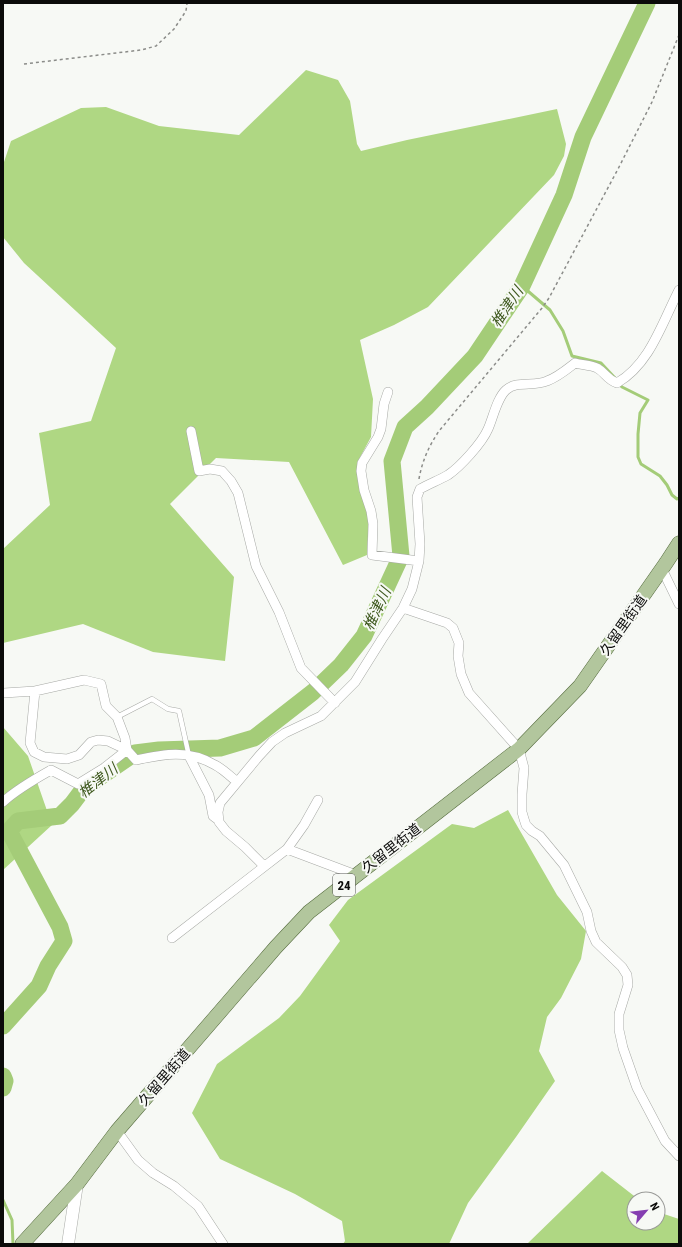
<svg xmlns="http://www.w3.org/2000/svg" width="682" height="1247" viewBox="0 0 682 1247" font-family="'Roboto Condensed','Noto Sans JP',sans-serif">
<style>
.forest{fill:#afd783}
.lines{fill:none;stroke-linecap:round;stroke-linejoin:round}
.stream{stroke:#a4cc78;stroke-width:3}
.river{stroke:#a4cc78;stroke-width:17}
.lane-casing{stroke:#a7a9a5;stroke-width:5.5}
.street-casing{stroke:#a7a9a5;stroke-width:10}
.secondary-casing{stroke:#a7a9a5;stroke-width:13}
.primary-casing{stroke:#566c3f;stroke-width:15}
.path{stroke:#8b8c89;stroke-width:1.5;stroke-dasharray:3 3;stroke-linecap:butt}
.lane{stroke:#fff;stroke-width:4.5}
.street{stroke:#fff;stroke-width:9}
.secondary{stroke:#fff;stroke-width:12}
.primary{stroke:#b2c69d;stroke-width:14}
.labels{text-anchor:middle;stroke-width:4;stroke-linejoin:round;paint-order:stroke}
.shield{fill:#f7f9f5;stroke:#525250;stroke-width:1}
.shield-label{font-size:13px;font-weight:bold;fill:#0b0b0a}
.street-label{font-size:14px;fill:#0b0b0a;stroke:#f7f9f5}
.water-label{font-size:15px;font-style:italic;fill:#3f591f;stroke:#f7f9f5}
</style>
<rect width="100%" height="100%" fill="#f7f9f5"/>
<path class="forest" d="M306,70L338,80L350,101L357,144L361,151L407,140L557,109L566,144L564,156L554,175L428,307L394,325L360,340L373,399L371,437L358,461L361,490L369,517L367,555L343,565L289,462L216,458L170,504L234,577L225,661L153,652L83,624L3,643V549L50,505L39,433L91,421L116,348L24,263L3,237V165L11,141L81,108L106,107L159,126L239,135Z
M3,727L28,756L52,825L3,870Z
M508,810L557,895L586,931L581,959L561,998L547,1017L539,1051L555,1081L516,1137L468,1203L449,1244H343L345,1241L342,1221L295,1194L220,1159L192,1113L217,1064L279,1018L300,996L340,941L329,925L348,900L452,824L474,828Z
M602,1171L638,1199H634V1223H658V1212L679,1219V1244H527Z"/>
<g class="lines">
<path class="stream" d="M522,286L550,310L563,331L572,356L601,363L615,378
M619,384L622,387L648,400L640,413L638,434V457L641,464L660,476L667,485L672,495L677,499L679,498
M3,1200L12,1220L13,1244"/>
<path class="river" d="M3,1026L39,986L48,966L64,941L60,927L9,831L18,821L60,816L72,804L84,788L135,753L159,750L220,748L254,738L313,692L341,665L364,636L401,556L392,461L405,427L427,407L475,356L522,286L564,195L583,137L647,3
M3,1076L5,1081L3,1088"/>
<defs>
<path id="lane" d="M117,717L152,699L168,709L179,711L189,756"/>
<path id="street" d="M388,392L384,404L381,429L378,437L362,463L361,471L364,490L371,511L373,524L372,555L419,561
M191,431L199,471L210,469L222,471L231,481L238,493L256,566L279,612L301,668L335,703
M662,569L679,604
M403,608L447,623L453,628L459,643L458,656L461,674L469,693L519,749L524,768L522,794V812L524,819L526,825L532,831L540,836L564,865L587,912L591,931L596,942L622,967L627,975L628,985L619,1014V1030L623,1048L637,1088L665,1141L679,1156
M35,691L30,743L34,752L44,757L67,759L79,755L91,742L98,740L108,741L127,750L136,760C164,754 188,749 215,765C223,769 230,776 237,782
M189,756L209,795L213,816L217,819
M3,802C17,789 35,779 51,770L78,784L104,768L127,750L125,738L117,717L106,706L101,684L84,680L35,691L4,693
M287,849L356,875
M264,866L245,847L226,831L219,822L218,812L220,803L259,756L272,742L285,733L321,716L355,682L382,639L403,608L412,589L419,561L420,544L417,497L420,489C429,484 439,480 448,475C460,467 482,443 488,429C493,418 497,398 506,390C517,380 534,387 547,381C558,377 566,370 575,363C582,365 591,365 597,368C606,373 606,379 617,383C650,364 662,323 679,290
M172,938L287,849L304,825L318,800
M117,1131L138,1160L153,1173L174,1186L198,1206L223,1244"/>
<path id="secondary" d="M68,1244L77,1184"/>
<path id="primary" d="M22,1244L77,1184L117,1131L276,947L309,912L519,749L580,686L666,563L679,543"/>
</defs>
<use href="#lane" class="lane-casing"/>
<use href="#street" class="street-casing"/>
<use href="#secondary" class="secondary-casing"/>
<use href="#primary" class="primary-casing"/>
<path class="path" d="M24,64L141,50L156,46L174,29L186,11L187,3
M419,479C422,461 429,446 439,431L542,308L549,298L618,169L652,102L679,35"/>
<use href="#lane" class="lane"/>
<use href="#street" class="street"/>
<use href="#secondary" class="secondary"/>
<use href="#primary" class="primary"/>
</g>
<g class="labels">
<rect class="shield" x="333" y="874" width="22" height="22" rx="3"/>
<g class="shield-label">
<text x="344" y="890">24</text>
</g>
<g class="street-label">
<text transform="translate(623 625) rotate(-55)" y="5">久留里街道</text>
<text transform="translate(391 848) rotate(-38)" y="5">久留里街道</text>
<text transform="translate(164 1077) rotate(-49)" y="5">久留里街道</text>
</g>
<g class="water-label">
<text transform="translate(507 307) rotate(-56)" y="5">椎津川</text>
<text transform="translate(377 609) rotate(-65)" y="5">椎津川</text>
<text transform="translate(98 781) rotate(-38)" y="5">椎津川</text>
</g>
</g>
<rect width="682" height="1247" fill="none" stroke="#0b0b0a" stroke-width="8"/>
<g transform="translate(646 1211) rotate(62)"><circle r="19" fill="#f7f9f5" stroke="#999a97"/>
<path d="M0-3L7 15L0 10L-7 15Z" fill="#853eb1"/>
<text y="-6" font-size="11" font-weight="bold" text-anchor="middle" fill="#0b0b0a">N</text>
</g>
</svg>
